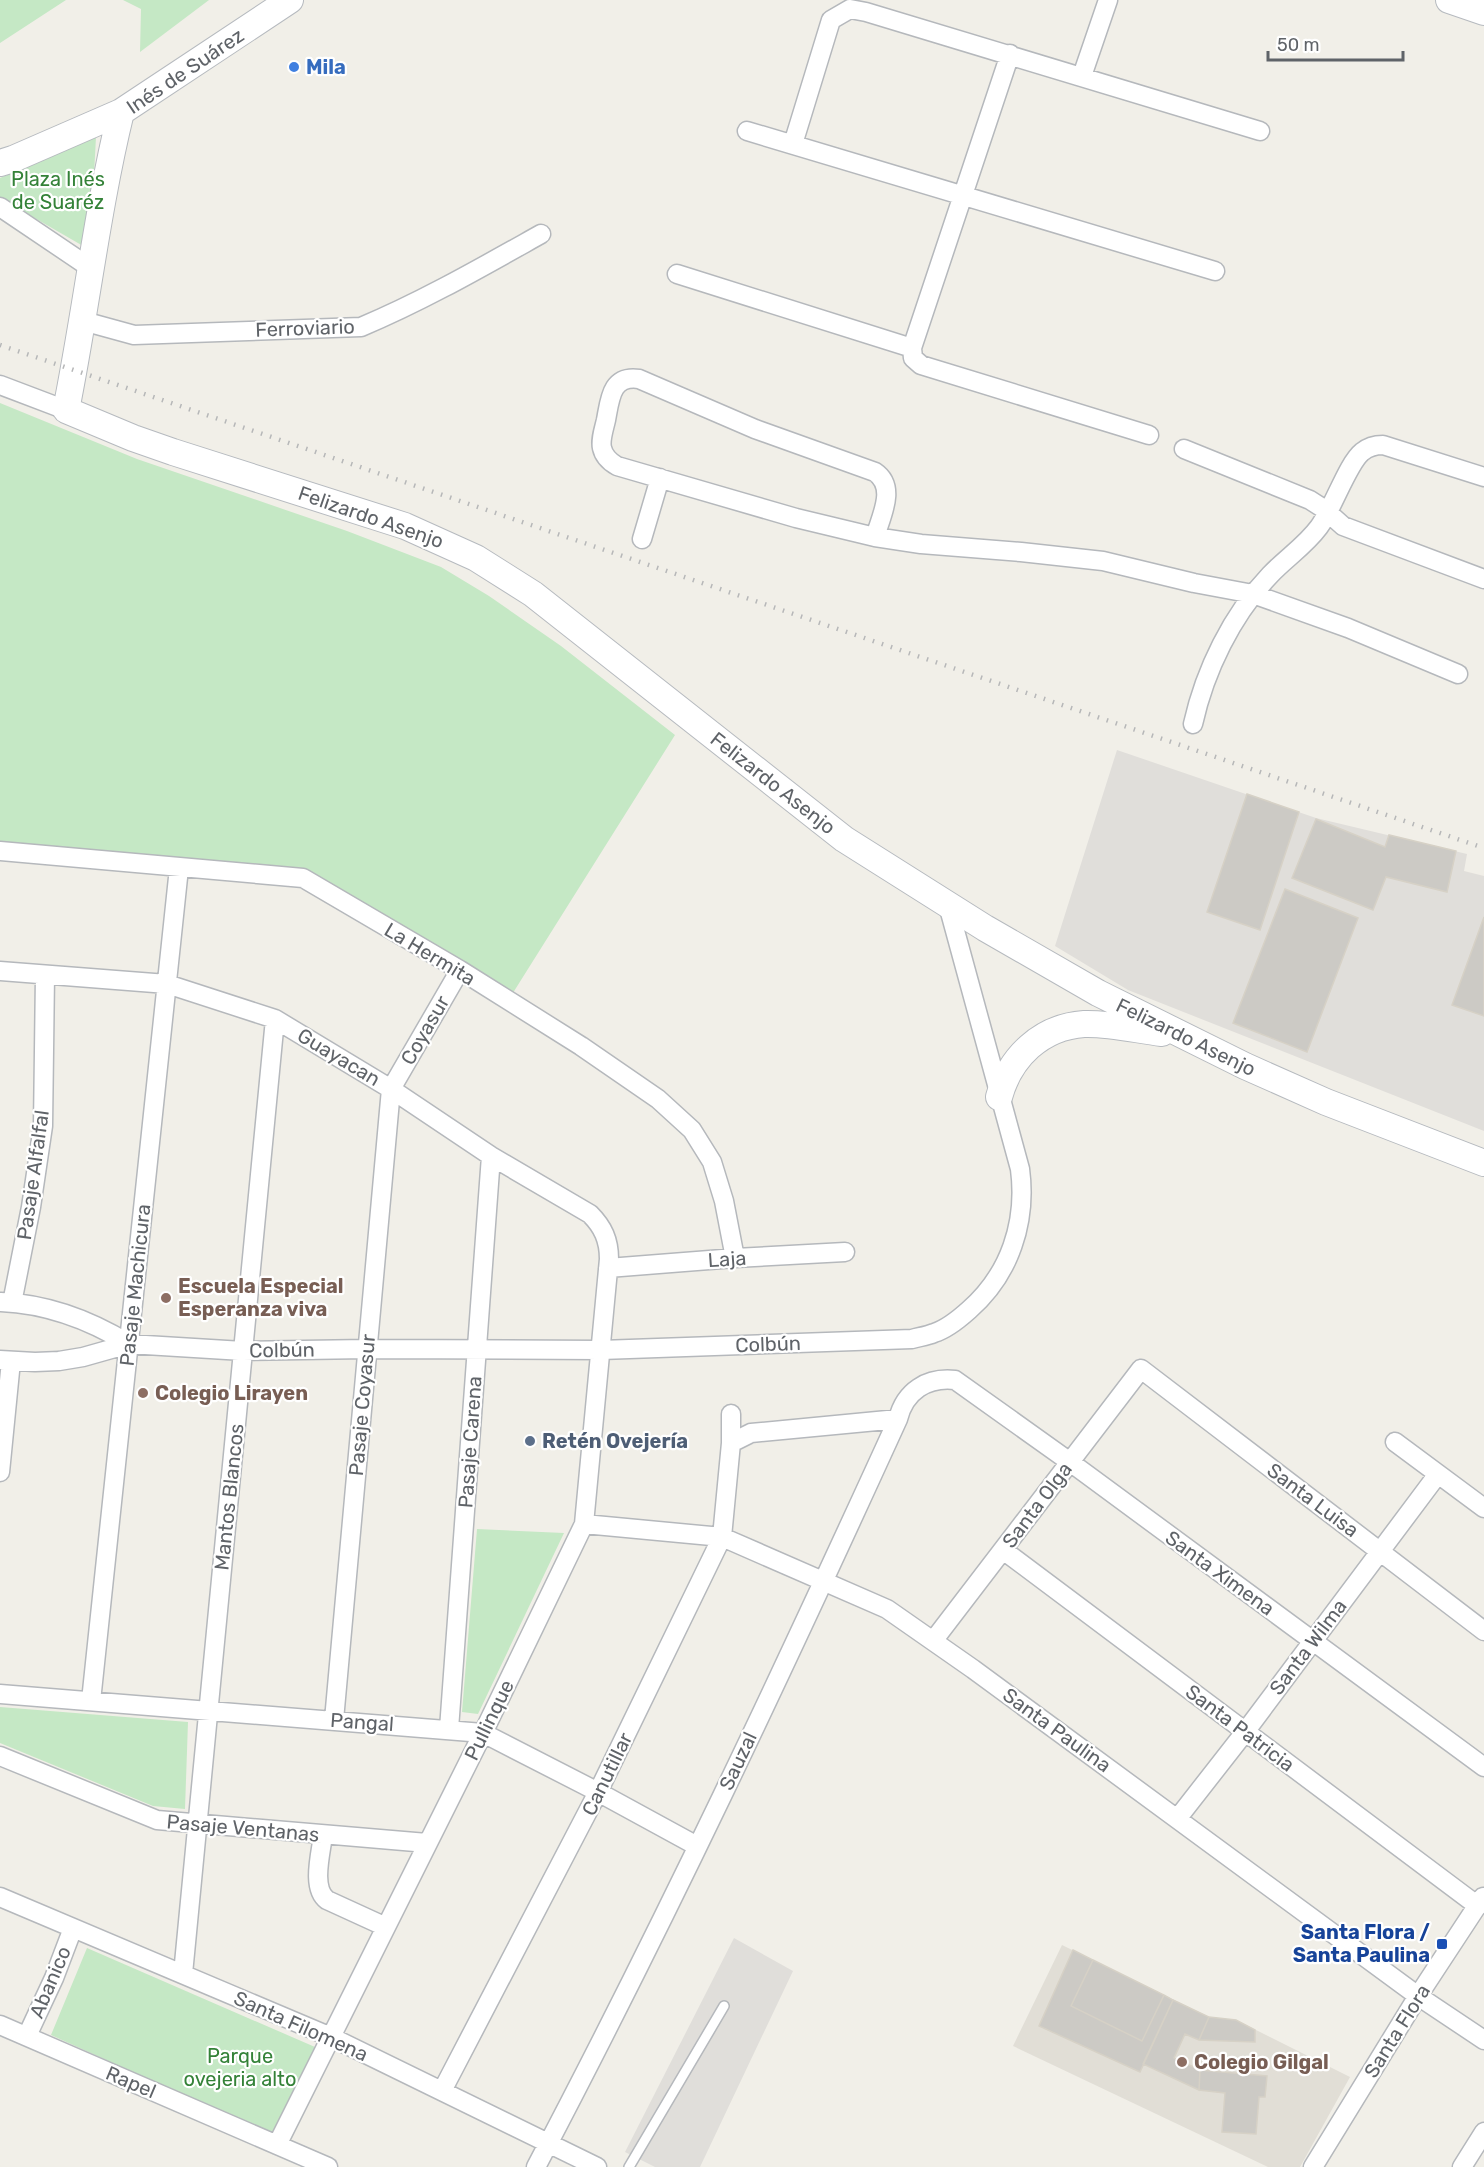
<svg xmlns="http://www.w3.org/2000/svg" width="1484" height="2167" viewBox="0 0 1484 2167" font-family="Rubik,sans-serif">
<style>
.industrial{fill:#e0deda}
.education{fill:#e1ded6}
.green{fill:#c5e8c5}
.building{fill:#cccac5;stroke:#d6d1c6;stroke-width:1.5}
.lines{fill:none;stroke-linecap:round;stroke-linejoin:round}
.lane-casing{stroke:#b5b8bc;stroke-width:12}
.street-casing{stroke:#b5b8bc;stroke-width:21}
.secondary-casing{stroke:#b6babf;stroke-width:28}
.lane{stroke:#fff;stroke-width:9}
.street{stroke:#fff;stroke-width:18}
.secondary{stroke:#fff;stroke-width:26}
.rail{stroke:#b6b7b8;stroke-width:4.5;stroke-dasharray:1.5 8;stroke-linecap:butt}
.shop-dot{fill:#3f7fe0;stroke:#fff;stroke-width:2}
.education-dot{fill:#8d6e63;stroke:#fff;stroke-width:2}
.service-dot{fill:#5c6f8a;stroke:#fff;stroke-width:2}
.transit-dot{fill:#1a4fb4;stroke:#fff;stroke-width:2}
.labels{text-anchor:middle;stroke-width:4.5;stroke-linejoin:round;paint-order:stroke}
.shop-label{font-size:20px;font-weight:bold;fill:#366cbe;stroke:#fff;text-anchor:start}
.street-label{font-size:20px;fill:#5f6368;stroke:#fff}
.park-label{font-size:20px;fill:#348238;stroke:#fff}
.education-label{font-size:20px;font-weight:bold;fill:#785e54;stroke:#fff;text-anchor:start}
.service-label{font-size:20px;font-weight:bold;fill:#4e5e75;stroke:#fff;text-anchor:start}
.transit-label{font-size:20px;font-weight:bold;fill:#164399;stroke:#fff;text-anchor:end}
</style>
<rect width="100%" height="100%" fill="#f1efe8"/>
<path class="industrial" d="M1117,750L1316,818L1467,854L1464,871L1484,876V1131L1128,990L1055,946Z
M734,1938L793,1971L700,2167H655L625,2152Z"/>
<path class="education" d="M1062,1945L1209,2017L1236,2020L1350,2077L1300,2167H1268L1013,2046Z"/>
<path class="green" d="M0,0H66L0,43Z
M123,0H209L140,52L141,9Z
M96,137L90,250L0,198V178Z
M0,403L137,459L347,531L441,567L489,596L561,646L675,735L511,996L309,875L0,844Z
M477,1529L564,1533L478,1714L462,1712Z
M0,1707L188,1722L185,1809L153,1806L0,1743Z
M87,1948L315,2047L272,2135L51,2035Z"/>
<path class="building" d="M1247,794L1299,812L1260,930L1207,912Z
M1316,819L1385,847L1389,835L1456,851L1447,892L1386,877L1373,910L1292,878Z
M1285,889L1358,918L1307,1052L1233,1023Z
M1484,917V1016L1452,1005Z
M1073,1950L1093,1960L1071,2006L1142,2041L1164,1995L1173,2000L1140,2072L1039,2026Z
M1093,1960L1164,1995L1142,2041L1071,2006Z
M1173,2000L1209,2017L1199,2040L1185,2034L1174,2058L1200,2070L1199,2090L1143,2064Z
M1209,2017L1236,2020L1255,2030V2042L1199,2040Z
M1200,2070L1267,2076L1265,2097H1259L1256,2134L1222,2132L1225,2093L1199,2090Z"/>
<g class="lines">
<defs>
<path id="lane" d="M629,2167L724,2006"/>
<path id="street" d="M1010,54L912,348L913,358L921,365L1149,435
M1082,76L1108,0
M747,131L1215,271
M793,144L831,20L850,9L866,12L1260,131
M0,207L92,269
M677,274L912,348
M83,321L134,335L361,327C423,301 482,267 541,234
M0,385L66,410
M1184,449L1310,500L1324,509L1343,526L1484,579
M875,537C881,516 897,487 875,472L755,429L639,379C611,375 610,399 606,420C604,429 600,440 602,448C604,457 610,462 617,466L796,518L875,537L921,544L1021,552L1103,561L1194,583L1253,594L1348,628L1458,674
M642,539L660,478
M1193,724C1205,670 1232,615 1270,575C1286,558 1305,546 1319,527C1333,508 1348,463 1362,452C1368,447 1375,445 1383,445L1484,477
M0,851L303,878L460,970L581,1046L658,1099L692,1130L712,1162L724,1201L735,1258
M0,971L167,984L275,1019L391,1089L491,1156L590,1214C603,1227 609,1240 609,1259L584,1524L483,1733L277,2145
M608,1268L735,1258L845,1252
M1,1302C48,1304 90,1320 129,1344
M12,1303L31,1207L43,1126L45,975
M0,1360L35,1362L59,1361L83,1357L129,1344L243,1351L367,1349L601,1350L912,1339C919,1337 927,1336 934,1333C947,1329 959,1319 969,1310C1010,1274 1027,1222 1020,1169L948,905
M1395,1442L1484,1508
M731,1443L751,1433L898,1419
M0,1472L11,1361
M584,1524L722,1537L887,1609L973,1669L1418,1996L1484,2040
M1003,1550L1478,1906
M933,1641L1141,1369L1484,1631
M0,1694L483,1733L598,1792L697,1846
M91,1701L179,868
M334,1720L391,1089L460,970
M449,1729L491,1156
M0,1756L157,1820L427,1843
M1177,1819L1245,1732L1438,1474
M323,1835C321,1853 311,1888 327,1900L386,1927
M0,1897L331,2037L597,2167
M183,1974L275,1019
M0,2025L328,2167
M27,2036L54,1978L73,1928
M442,2091L598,1792L722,1537L731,1443V1414
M536,2167C665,1922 783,1671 898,1419C905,1391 927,1377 955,1380L1070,1462L1484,1767
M1313,2167L1418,1996L1483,1897
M1462,2167L1484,2132"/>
<path id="secondary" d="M1449,0L1484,12
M121,112C97,210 86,311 66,410L133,438L173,452L405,526L476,558L533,594L844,839L985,928L1098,993L1245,1066L1326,1102L1484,1163
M0,163L13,159L121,112L290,0
M999,1097C1010,1057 1041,1027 1084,1024C1109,1023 1137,1030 1162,1033"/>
</defs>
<use href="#lane" class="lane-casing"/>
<use href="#street" class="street-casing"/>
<use href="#secondary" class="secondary-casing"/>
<use href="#lane" class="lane"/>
<use href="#street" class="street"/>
<use href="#secondary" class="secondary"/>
<path class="rail" d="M0,345L1484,848"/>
</g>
<circle class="shop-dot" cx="294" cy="67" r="6"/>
<g class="education-dot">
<circle cx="166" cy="1298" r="6"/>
<circle cx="143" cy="1393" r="6"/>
<circle cx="1182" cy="2062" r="6"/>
</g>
<circle class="service-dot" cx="530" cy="1441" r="6"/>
<rect class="transit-dot" x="1436" y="1938" width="12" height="12" rx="3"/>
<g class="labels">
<g class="shop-label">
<text x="306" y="74">Mila</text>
</g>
<g class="street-label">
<text transform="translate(185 71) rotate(-34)" y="7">Inés de Suárez</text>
<text transform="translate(305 328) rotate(-2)" y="7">Ferroviario</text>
<text transform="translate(371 517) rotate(19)" y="7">Felizardo Asenjo</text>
<text transform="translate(773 783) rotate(38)" y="7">Felizardo Asenjo</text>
<text transform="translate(430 954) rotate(31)" y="7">La Hermita</text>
<text transform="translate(425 1030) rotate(-60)" y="7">Coyasur</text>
<text transform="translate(1186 1037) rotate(26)" y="7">Felizardo Asenjo</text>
<text transform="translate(339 1057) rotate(31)" y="7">Guayacan</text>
<text transform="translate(33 1175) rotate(-82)" y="7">Pasaje Alfalfal</text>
<text transform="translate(727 1259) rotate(-4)" y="7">Laja</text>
<text transform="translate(135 1285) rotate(-84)" y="7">Pasaje Machicura</text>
<text transform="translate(768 1344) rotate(-2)" y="7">Colbún</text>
<text transform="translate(282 1350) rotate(-1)" y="7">Colbún</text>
<text transform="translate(362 1405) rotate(-85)" y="7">Pasaje Coyasur</text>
<text transform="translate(470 1442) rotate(-86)" y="7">Pasaje Carena</text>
<text transform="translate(229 1497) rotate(-84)" y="7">Mantos Blancos</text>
<text transform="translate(1313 1500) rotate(37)" y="7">Santa Luisa</text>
<text transform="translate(1037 1505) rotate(-53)" y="7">Santa Olga</text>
<text transform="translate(1220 1573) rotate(36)" y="7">Santa Ximena</text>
<text transform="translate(1308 1647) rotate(-53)" y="7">Santa Wilma</text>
<text transform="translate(489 1720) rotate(-64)" y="7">Pullinque</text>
<text transform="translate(362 1722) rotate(4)" y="7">Pangal</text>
<text transform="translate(1240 1728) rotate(37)" y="7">Santa Patricia</text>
<text transform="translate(1057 1730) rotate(36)" y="7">Santa Paulina</text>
<text transform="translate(738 1761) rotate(-65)" y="7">Sauzal</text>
<text transform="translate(607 1774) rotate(-64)" y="7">Canutillar</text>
<text transform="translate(243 1828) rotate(5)" y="7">Pasaje Ventanas</text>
<text transform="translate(50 1982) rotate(-67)" y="7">Abanico</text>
<text transform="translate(301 2026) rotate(24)" y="7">Santa Filomena</text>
<text transform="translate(1397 2031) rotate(-58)" y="7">Santa Flora</text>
<text transform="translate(131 2082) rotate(23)" y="7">Rapel</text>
</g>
<g class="park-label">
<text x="58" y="186">Plaza Inés<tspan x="58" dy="23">de Suaréz</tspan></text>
<text x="240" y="2063">Parque<tspan x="240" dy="23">ovejeria alto</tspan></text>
</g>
<g class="education-label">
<text x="178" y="1293">Escuela Especial<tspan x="178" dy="23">Esperanza viva</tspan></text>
<text x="155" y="1400">Colegio Lirayen</text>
<text x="1194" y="2069">Colegio Gilgal</text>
</g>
<g class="service-label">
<text x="542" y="1448">Retén Ovejería</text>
</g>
<g class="transit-label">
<text x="1430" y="1939">Santa Flora /<tspan x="1430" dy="23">Santa Paulina</tspan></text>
</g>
</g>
<path d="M1268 51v9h135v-9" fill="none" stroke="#5f6368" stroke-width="3"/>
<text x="1277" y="51" font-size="18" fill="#5f6368" stroke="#ffffff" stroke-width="4.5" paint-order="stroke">50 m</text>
</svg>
